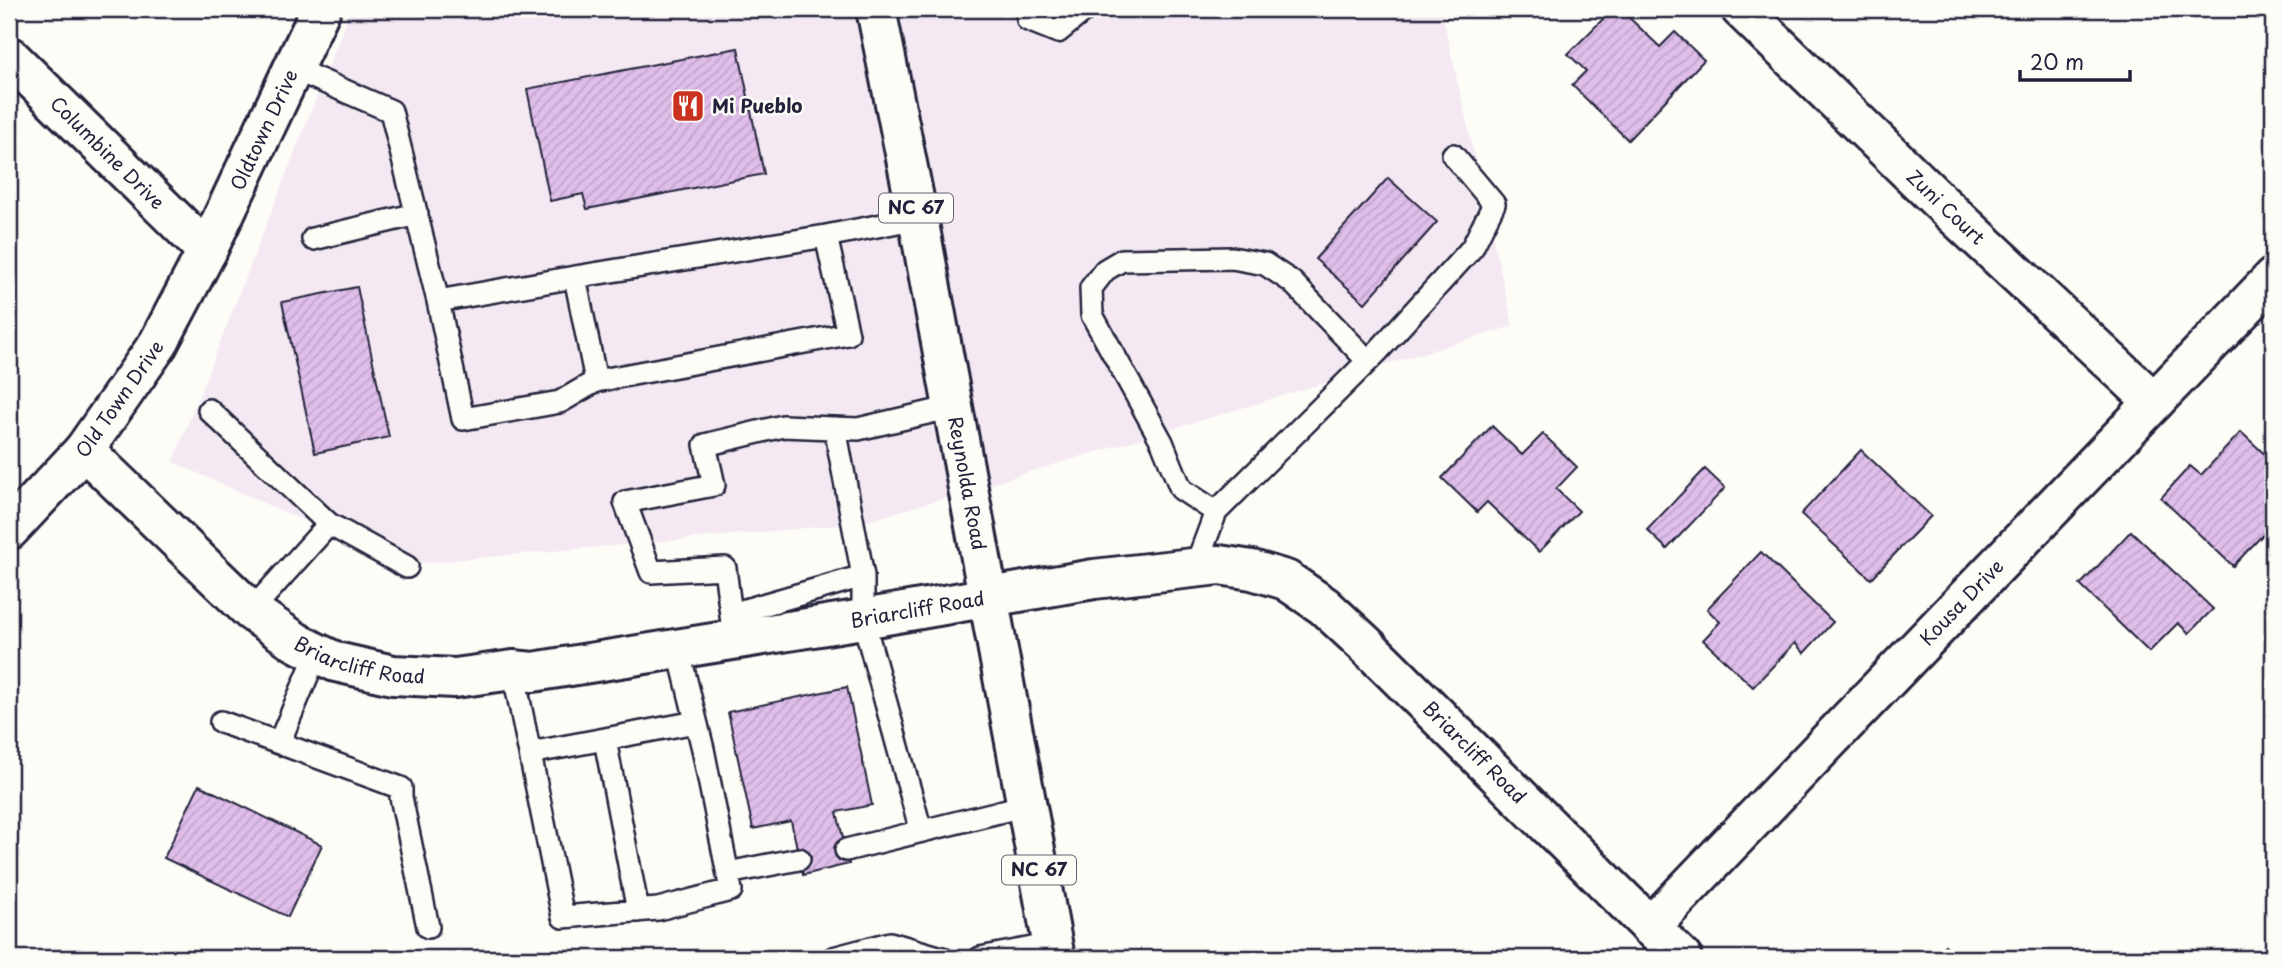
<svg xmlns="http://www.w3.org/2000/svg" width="2282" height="967" viewBox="0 0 2282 967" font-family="'Playpen Sans',sans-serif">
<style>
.built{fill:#f4e9f3}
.building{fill:url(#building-hatch);stroke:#22223b;stroke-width:2}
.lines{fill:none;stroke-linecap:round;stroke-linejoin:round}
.lane-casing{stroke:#22223b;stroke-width:26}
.street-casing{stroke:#22223b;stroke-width:44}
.secondary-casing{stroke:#22223b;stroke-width:44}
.primary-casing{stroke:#22223b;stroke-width:44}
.lane{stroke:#fdfcf7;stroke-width:21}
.street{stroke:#fdfcf7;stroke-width:38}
.secondary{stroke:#fdfcf7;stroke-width:38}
.primary{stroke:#fdfcf7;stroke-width:38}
.labels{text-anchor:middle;stroke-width:5;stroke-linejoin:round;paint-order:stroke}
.shield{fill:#fdfcf7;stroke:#646373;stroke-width:2}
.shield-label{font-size:18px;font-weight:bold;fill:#22223b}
.poi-label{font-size:19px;font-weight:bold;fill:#22223b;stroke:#fdfcf7;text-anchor:start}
.street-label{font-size:19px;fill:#22223b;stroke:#fdfcf7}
</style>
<defs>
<pattern id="building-hatch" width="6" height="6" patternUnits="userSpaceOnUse" patternTransform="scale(1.75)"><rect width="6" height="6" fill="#dfbeea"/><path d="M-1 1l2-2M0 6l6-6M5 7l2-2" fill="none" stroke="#bfa3ca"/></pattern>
</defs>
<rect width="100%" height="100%" fill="#fdfcf7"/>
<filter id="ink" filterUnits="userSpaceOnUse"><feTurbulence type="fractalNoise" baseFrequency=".0143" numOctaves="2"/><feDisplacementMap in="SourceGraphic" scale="14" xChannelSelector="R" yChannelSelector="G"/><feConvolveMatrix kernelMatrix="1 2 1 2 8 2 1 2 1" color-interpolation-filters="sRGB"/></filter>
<g filter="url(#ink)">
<path class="built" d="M351,9H1441L1513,326L861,523L401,565L173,462Z"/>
<path class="building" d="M1613,9H1620L1660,47L1675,32L1704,60L1628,140L1572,85L1586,71L1568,54Z
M738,48L764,174L587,209L583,194L550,201L527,89Z
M1388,178L1437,222L1365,303L1315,259Z
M357,287L389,437L315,453L282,302Z
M1492,426L1522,455L1543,434L1577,467L1556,489L1579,511L1539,552L1487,502L1477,512L1442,478Z
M2241,432L2273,462V524L2233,566L2161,498L2190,466L2201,475Z
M1861,450L1931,516L1871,579L1801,514Z
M1705,469L1725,488L1667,549L1647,530Z
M2131,531L2213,609L2189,633L2178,623L2149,652L2080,585Z
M1761,552L1833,622L1804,653L1795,643L1753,687L1703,640L1720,622L1707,609Z
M847,687L872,805L837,812L849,864L803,875L791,821L753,829L728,712Z
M199,785L322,845L288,917L164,858Z
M1945,945L1959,958H1932Z"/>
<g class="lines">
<defs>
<path id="lane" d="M1026,9L1028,20L1058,32L1086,9
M292,68L391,111L438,301L463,419L560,402L596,381L848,334L826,236
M313,239L417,214
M438,301L575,277
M596,381L575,277L826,236L918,218
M209,410L329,524L251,611
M1216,512L1181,489L1162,442L1092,315L1091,288L1105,270L1122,260L1232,258L1265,264L1292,282L1368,361
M329,524L407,567
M1195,568L1216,512L1378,351L1472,248L1494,204L1453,155
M863,576V619L921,831
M731,614L863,576L835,428
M734,639L725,568L651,572L625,502L714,485L705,445L783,426L858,429L953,407
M317,653L279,743L401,788V797L428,927
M513,670L563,917L658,909L731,890L703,749L678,648
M221,722L279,743
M605,740L638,911
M530,753L696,722
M846,850L1027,805
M728,873L799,859
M833,958L890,943L942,958
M980,958L1053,944"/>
<g id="street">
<path id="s1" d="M1741,9L1940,202L2154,402"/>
<path id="s2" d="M9,56L207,251"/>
<path id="s3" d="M84,450L251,611L296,642L317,653L336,662L393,675L455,678L513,670L533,672L863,619L1094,579L1219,565L1252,570L1286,580L1324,606L1365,644L1682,958"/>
<path id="s4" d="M1650,927L2273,278"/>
</g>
<g id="secondary">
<path id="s5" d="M9,530L84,450L158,344L207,251L321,9"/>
</g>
<g id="primary">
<path id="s6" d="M876,9L918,218L1055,958"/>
</g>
</defs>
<use href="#lane" class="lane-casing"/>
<use href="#street" class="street-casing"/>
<use href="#secondary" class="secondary-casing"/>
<use href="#primary" class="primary-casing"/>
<use href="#lane" class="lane"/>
<use href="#street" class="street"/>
<use href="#secondary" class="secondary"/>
<use href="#primary" class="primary"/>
</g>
</g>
<defs>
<symbol id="restaurant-square" viewBox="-11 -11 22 22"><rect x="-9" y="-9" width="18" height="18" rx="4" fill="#c8321e" stroke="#fdfcf7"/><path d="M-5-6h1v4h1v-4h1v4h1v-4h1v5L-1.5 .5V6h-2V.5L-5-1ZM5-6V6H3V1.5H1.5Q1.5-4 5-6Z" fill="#fff"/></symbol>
</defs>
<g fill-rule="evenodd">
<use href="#restaurant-square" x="669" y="87" width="38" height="38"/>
</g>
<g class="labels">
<g class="shield">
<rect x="879" y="193.5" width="74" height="29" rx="5"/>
<rect x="1002" y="855.5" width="74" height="29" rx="5"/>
</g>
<g class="shield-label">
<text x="916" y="214">NC 67</text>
<text x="1039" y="876">NC 67</text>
</g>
<g class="poi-label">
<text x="712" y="113">Mi Pueblo</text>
</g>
<g class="street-label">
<text dy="7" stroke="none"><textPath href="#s5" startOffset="478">Oldtown Drive</textPath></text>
<text dy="7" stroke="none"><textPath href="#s2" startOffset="138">Columbine Drive</textPath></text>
<text dy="7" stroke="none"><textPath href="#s1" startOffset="285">Zuni Court</textPath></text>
<text dy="7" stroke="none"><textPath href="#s5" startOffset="172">Old Town Drive</textPath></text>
<text dy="7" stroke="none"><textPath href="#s6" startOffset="483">Reynolda Road</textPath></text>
<text dy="7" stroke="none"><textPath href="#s4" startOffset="450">Kousa Drive</textPath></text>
<text dy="7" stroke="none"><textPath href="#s3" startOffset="920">Briarcliff Road</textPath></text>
<text dy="7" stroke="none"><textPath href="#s3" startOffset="354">Briarcliff Road</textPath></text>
<text dy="7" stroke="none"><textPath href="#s3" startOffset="1550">Briarcliff Road</textPath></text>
</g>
</g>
<rect width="2282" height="967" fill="none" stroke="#fdfcf7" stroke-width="35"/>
<rect x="18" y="18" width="2247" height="932" fill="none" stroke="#22223b" stroke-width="2.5" filter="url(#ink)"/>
<path d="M2020 70v10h110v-10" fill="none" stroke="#22223b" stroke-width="3.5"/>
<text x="2030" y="70" font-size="21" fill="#22223b" stroke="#fdfcf7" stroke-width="5" paint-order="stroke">20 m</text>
</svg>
